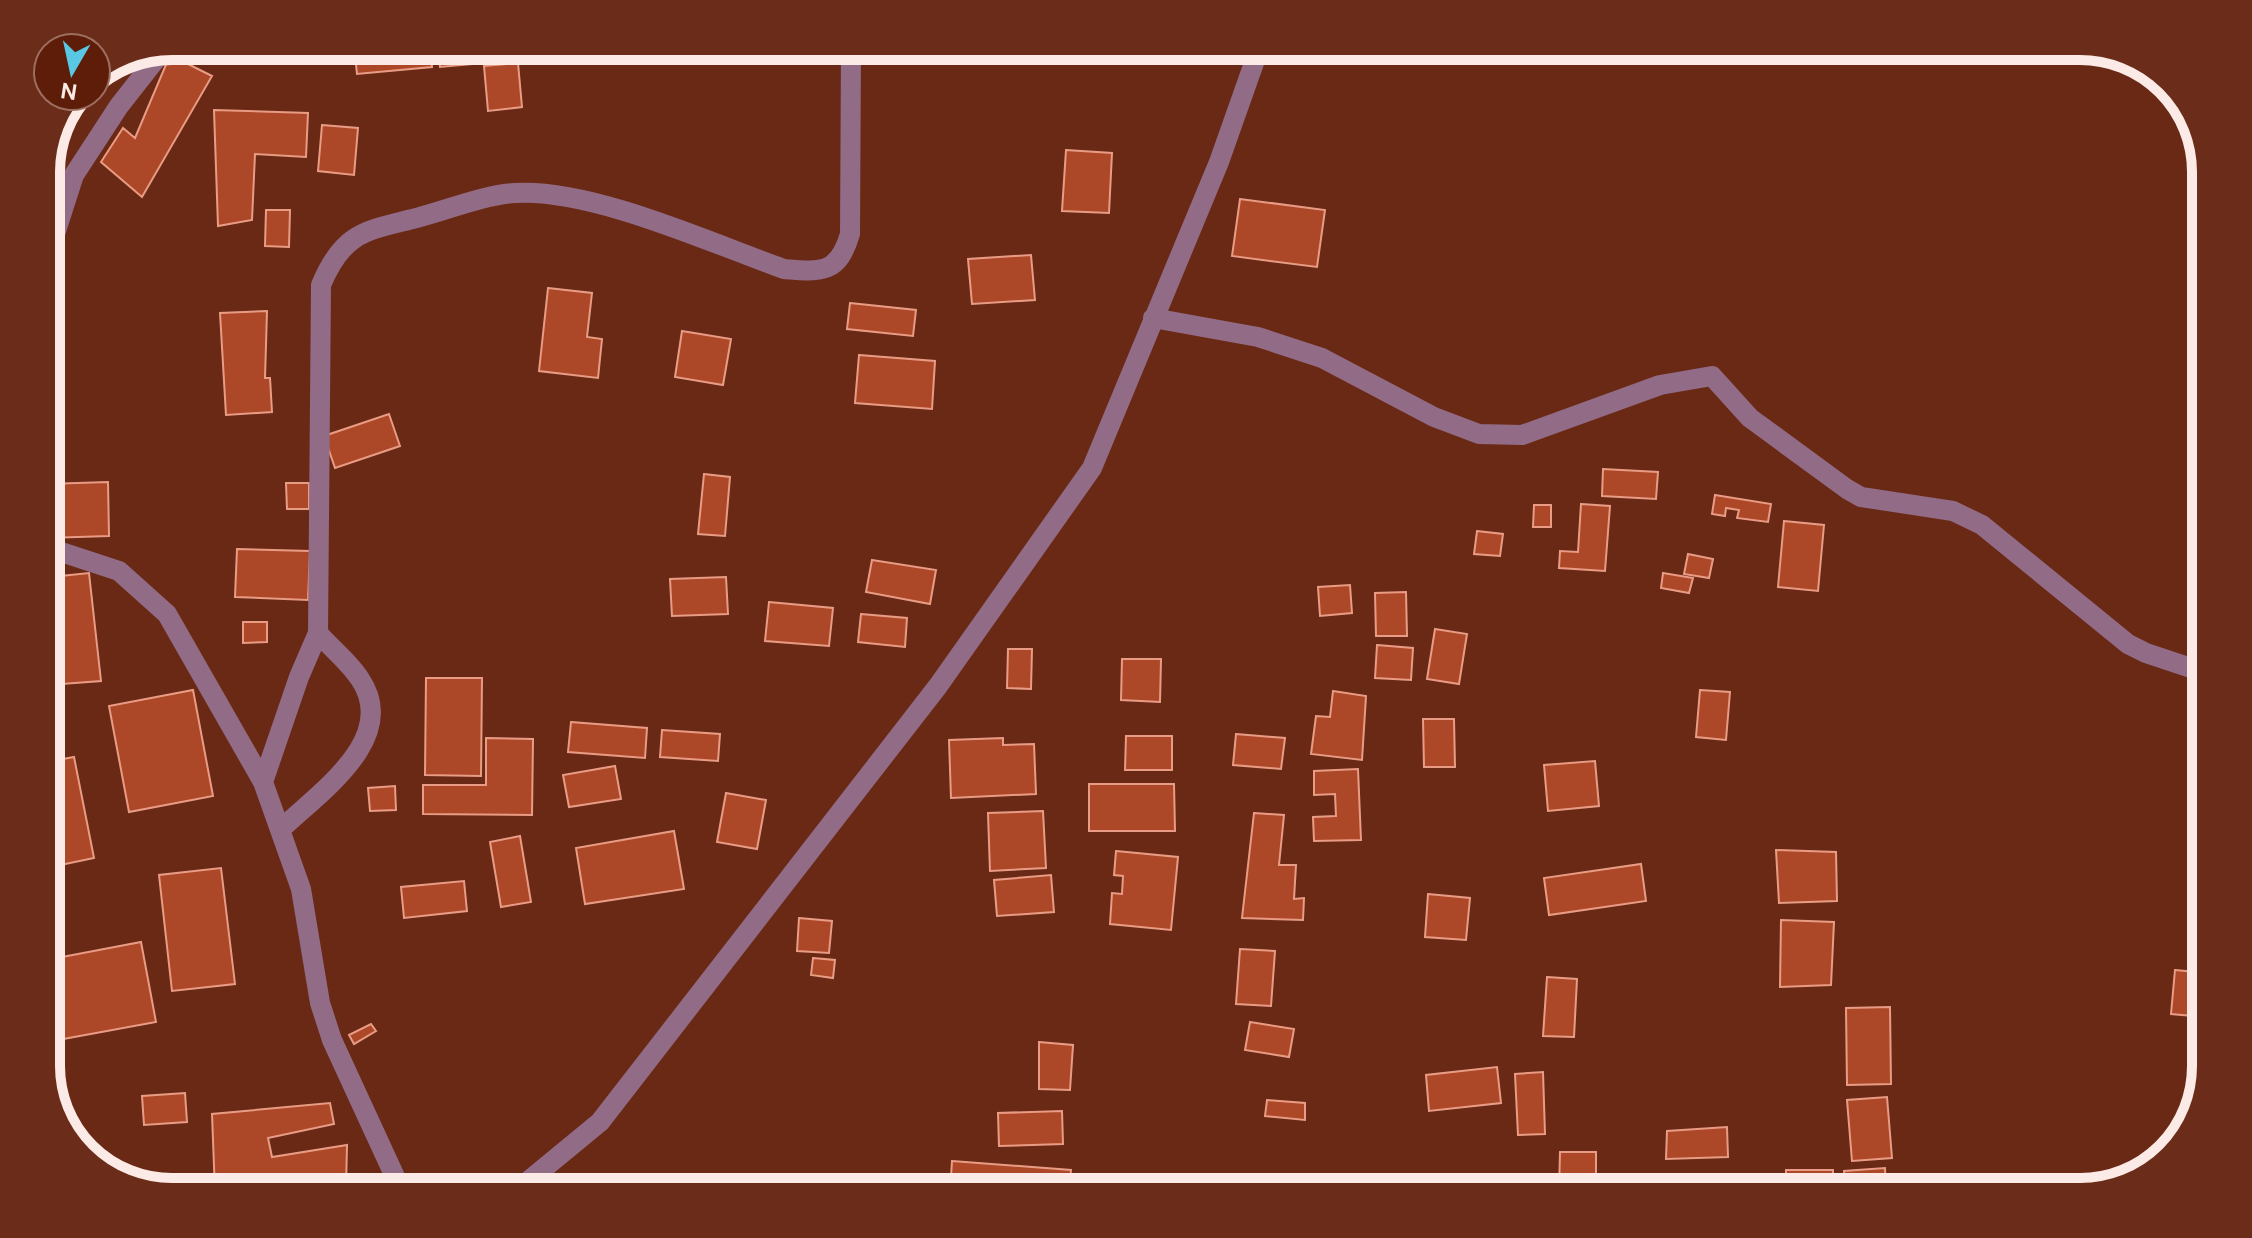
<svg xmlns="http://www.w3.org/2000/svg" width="2252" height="1238" viewBox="0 0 2252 1238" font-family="'DM Sans',sans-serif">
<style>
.building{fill:#ac4727;stroke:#e99c85;stroke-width:2}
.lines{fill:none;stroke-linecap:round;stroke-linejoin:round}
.path{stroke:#ac8174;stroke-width:5;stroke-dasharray:8 4;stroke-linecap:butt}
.street{stroke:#926b86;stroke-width:20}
.rim{fill:none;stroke:#fbeae5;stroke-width:10}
</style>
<rect width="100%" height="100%" fill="#6a2915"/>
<path class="building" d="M312,46H346L344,57L311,54Z
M354,46H430L432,67L357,74Z
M438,46H504L505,61L440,67Z
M170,55L212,76L142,197L101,162L123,128L135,138Z
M518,63L522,107L488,111L484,66Z
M214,110L308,113L306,157L255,154L252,220L218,226Z
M322,125L358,128L354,175L318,171Z
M1066,150L1112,153L1109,213L1062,211Z
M1240,199L1325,210L1317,267L1232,256Z
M266,210H290L289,247L265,246Z
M1031,255L1035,300L972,304L968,259Z
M548,288L592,293L587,337L602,339L598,378L539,371Z
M850,303L916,310L913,336L847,329Z
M267,311L265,378H270L272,412L226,415L220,313Z
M682,331L731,339L723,385L675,377Z
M859,355L935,361L932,409L855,403Z
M389,414L400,446L335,468L324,436Z
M1603,469L1658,472L1656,499L1602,496Z
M704,474L730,477L725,536L698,534Z
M108,482L109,536L46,538V484Z
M286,483H309V509H287Z
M1715,495L1771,504L1768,522L1737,518L1739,510L1726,508L1725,516L1712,514Z
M1581,504L1610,506L1605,571L1559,568L1560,551L1578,552Z
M1534,505H1551V527H1533Z
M1784,521L1824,525L1818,591L1778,587Z
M1477,531L1503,534L1500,556L1474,554Z
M237,549L310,551L308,600L235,597Z
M1688,554L1713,559L1709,578L1684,574Z
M872,560L936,570L930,604L866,592Z
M89,573L101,681L62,684L51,577Z
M1663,573L1693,578L1689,593L1661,588Z
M726,577L728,614L672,616L670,579Z
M1350,585L1352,613L1320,616L1318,587Z
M1406,592L1407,636H1376L1375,593Z
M769,602L833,608L829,646L765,641Z
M861,614L907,618L905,647L858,642Z
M243,622H267V642L243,643Z
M1435,629L1467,634L1459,684L1427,679Z
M1377,645L1413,648L1411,680L1375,678Z
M1008,649H1032L1031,689L1007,688Z
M1122,659H1161L1160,702L1121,700Z
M426,678H482L481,776L425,775Z
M193,690L213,796L129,812L109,706Z
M1700,690L1730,692L1726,740L1696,737Z
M1333,691L1366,696L1362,760L1311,754L1316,716L1330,717Z
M1423,719H1454L1455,767H1424Z
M571,722L647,728L645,758L568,752Z
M662,730L720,734L718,761L660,757Z
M1236,734L1285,738L1281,769L1233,765Z
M1126,736H1172V770H1125Z
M486,738L533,739L532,815L423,814V785H486Z
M1003,738V745L1034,744L1036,794L951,798L949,740Z
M74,757L94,858L46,868V762Z
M1595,761L1599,806L1548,811L1544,765Z
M615,766L621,799L569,807L563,775Z
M1358,769L1361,840L1314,841L1313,817L1336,816L1335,794L1314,795V771Z
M1089,784H1174L1175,831H1089Z
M395,786L396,810L370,811L368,788Z
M726,793L766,800L757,849L717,842Z
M1043,811L1046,868L990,871L988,813Z
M1254,813L1284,815L1279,865H1296L1294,899L1304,898L1303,920L1242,918Z
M674,831L684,889L585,904L576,848Z
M520,836L531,902L501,907L490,842Z
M1776,850L1836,852L1837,901L1779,903Z
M1116,851L1178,857L1171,930L1110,924L1112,893L1122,894L1123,876L1114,875Z
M1641,864L1646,901L1549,915L1544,878Z
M221,868L235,984L172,991L159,875Z
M1051,875L1054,912L997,916L994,880Z
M464,881L467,911L404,918L401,887Z
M1428,894L1470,898L1466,940L1425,937Z
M799,918L832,921L829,953L797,951Z
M1781,920L1834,922L1831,985L1780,987Z
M141,942L156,1022L47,1042L46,960Z
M1240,949L1275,951L1271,1006L1236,1004Z
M813,958L835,960L833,978L811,975Z
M2175,970L2206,973L2205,1017L2171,1014Z
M1547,977L1577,979L1574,1037L1543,1036Z
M1890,1007L1891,1084L1847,1085L1846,1008Z
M1250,1022L1294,1029L1289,1057L1245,1050Z
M371,1024L376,1031L354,1044L349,1035Z
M1039,1042L1073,1045L1070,1090L1039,1089Z
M1497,1067L1501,1103L1429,1111L1426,1075Z
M1543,1072L1545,1134L1518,1135L1515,1074Z
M185,1093L187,1122L144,1125L142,1096Z
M1887,1097L1892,1158L1852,1161L1847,1100Z
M1267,1100L1305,1103V1120L1265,1116Z
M330,1103L334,1124L268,1138L272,1157L347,1145L346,1188L312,1192H215L212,1114Z
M1062,1111L1063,1144L999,1146L998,1113Z
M1727,1127L1728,1157L1666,1159L1667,1131Z
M1560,1152H1596V1192H1559Z
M952,1161L1071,1170L1069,1192H950Z
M1885,1168L1886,1192H1846L1844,1171Z
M1786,1170H1833V1192H1786Z
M2018,1184H2109L2081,1192H2018Z"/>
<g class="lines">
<path class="path" d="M2197,641L2203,326L2197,219L2205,163"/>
<path class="street" d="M46,262L74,175L119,106L163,50
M1153,318L1258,337L1322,358L1434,417L1479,434L1522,435L1660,385L1712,376L1750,418L1847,489L1861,497L1953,511L1982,525L2128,644L2146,653L2206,673
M46,547L119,571L167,614L263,782L301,889L320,1003L332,1040L402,1192
M263,782L299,677L318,633L321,285C344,230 367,231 420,217C450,209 484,195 515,193C591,188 711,243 784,269C822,272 838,274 850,234L851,46
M282,828C320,792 400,738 360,679C349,662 331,648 318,633
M515,1192L600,1122L938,686L1092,468L1219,162L1260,46"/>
</g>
<path d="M0 0H2252V1238H0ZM172 60H2080A112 112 0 0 1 2192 172V1066A112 112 0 0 1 2080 1178H172A112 112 0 0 1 60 1066V172A112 112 0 0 1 172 60Z" fill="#6b2d1a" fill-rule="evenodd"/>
<path class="rim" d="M172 60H2080A112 112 0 0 1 2192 172V1066A112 112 0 0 1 2080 1178H172A112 112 0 0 1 60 1066V172A112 112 0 0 1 172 60Z"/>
<g transform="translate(72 72) rotate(189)"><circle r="38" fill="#5e1d08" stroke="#9d6f60" stroke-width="2"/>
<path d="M0-6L14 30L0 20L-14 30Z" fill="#59c8e5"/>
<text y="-12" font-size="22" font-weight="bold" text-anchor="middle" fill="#fbeae5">N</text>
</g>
</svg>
